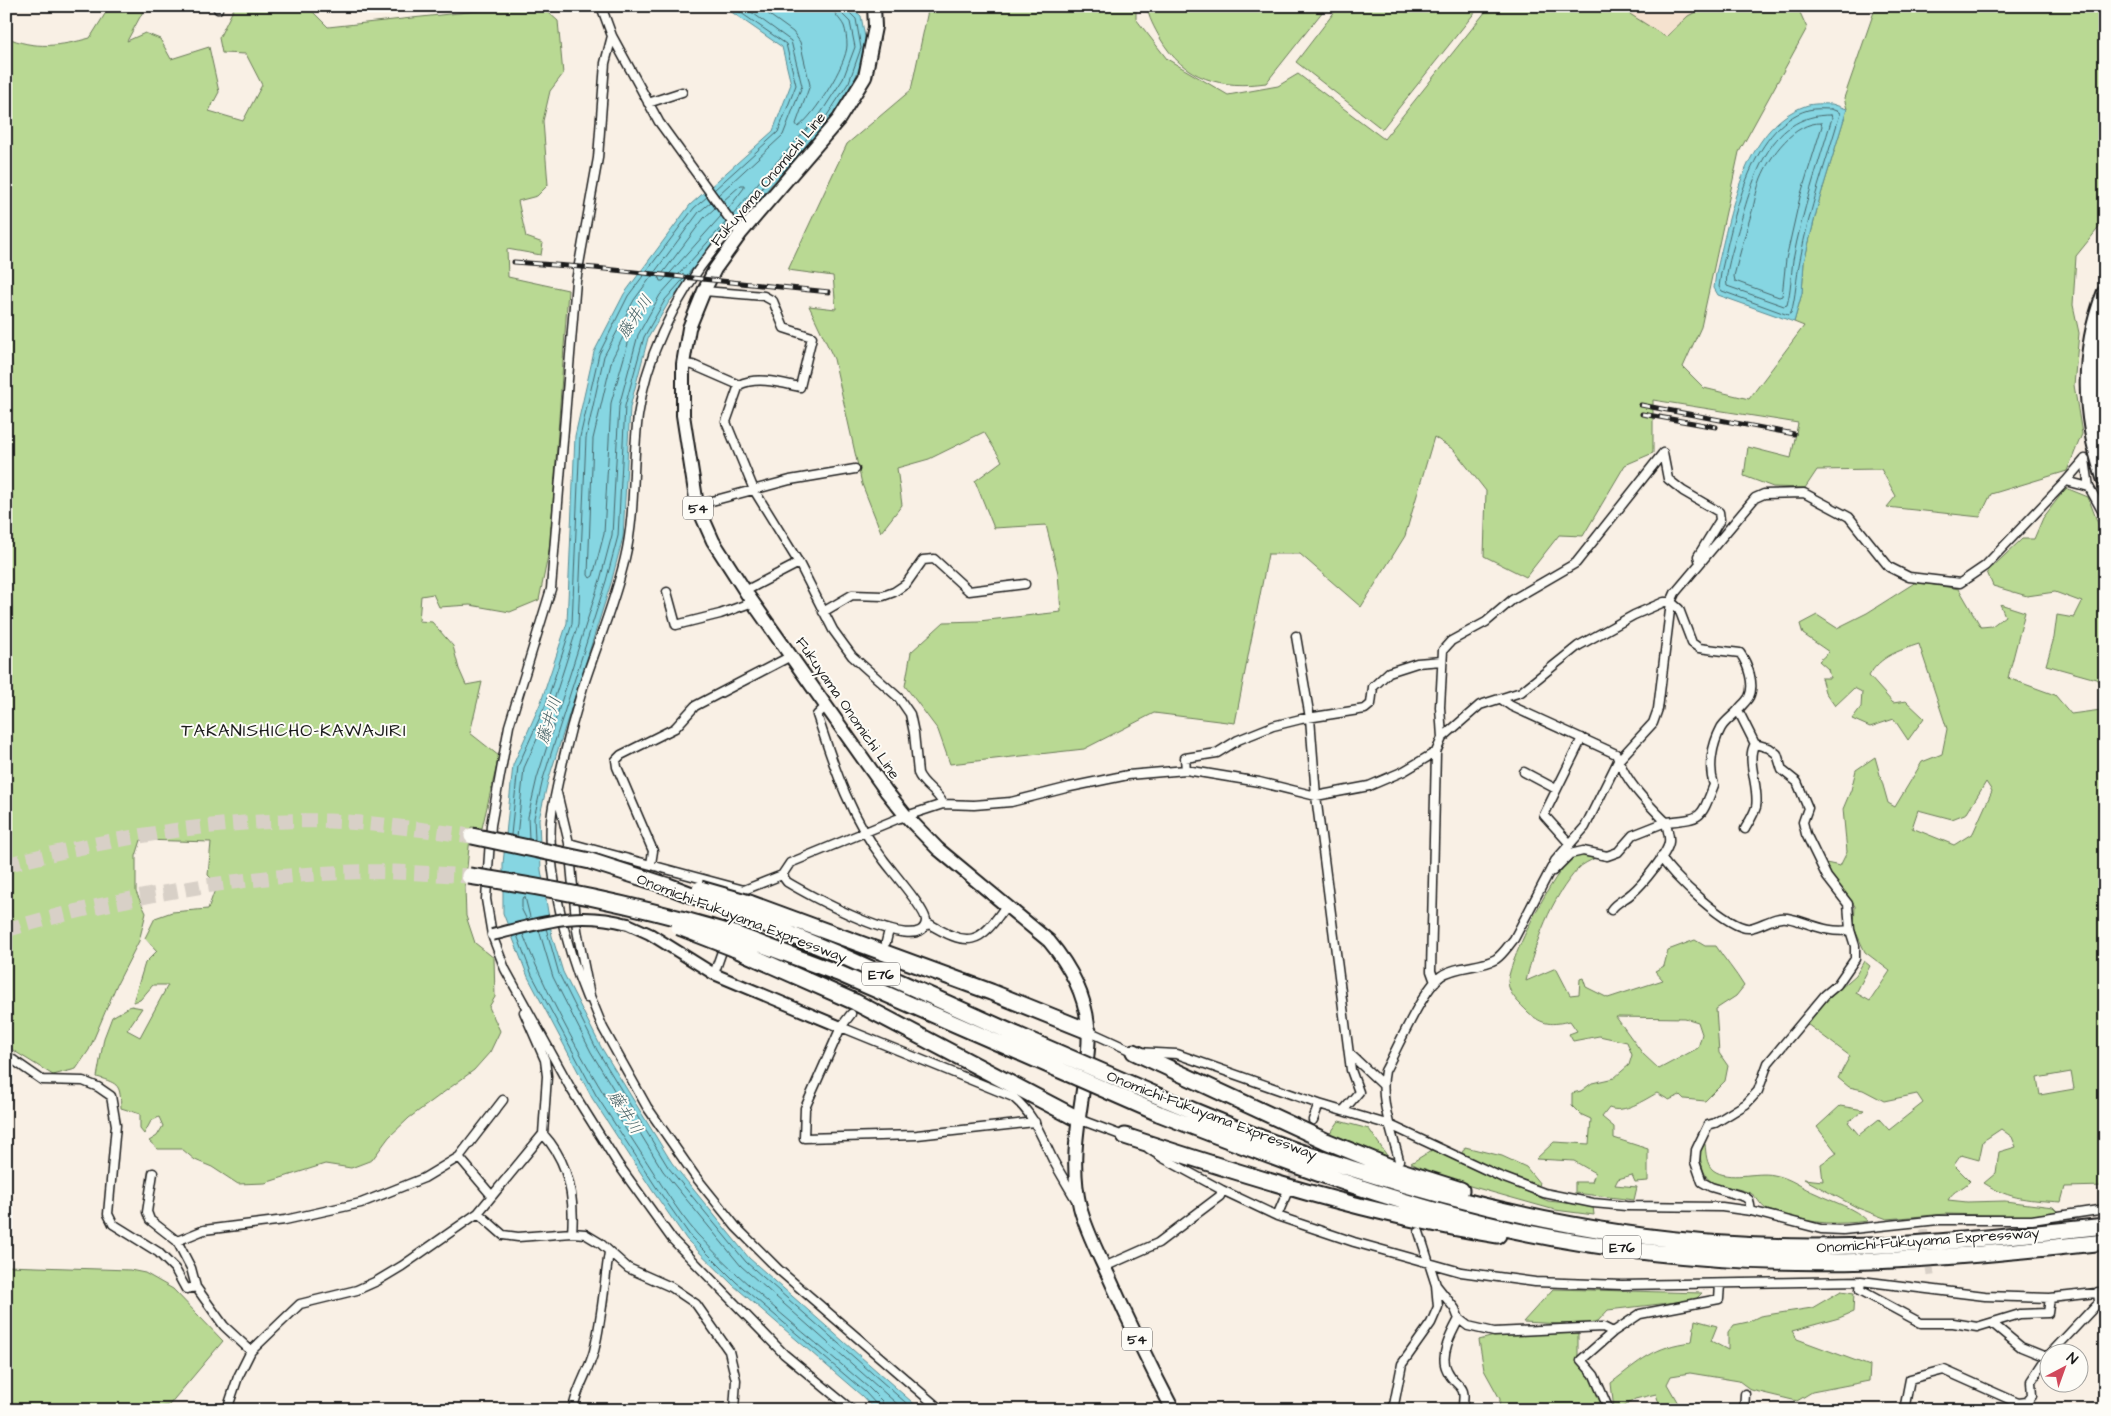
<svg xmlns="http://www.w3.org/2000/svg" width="2111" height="1416" viewBox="0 0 2111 1416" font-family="'Architects Daughter','Klee One',sans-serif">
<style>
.built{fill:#f5e2cf}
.green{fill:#b9d993;stroke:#6a7a58;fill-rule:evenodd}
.water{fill:#86d6e2;stroke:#5c8c93}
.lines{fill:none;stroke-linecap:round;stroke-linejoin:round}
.shore{stroke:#46666b;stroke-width:1}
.minor-tunnel{stroke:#d8d0c7;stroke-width:8;stroke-dasharray:8 4;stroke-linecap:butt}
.motorway-tunnel{stroke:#d8d0c7;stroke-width:15;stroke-dasharray:15 8;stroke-linecap:butt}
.minor-casing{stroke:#1c1c1c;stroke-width:11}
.tertiary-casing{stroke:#1c1c1c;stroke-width:14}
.primary-casing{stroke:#1c1c1c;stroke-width:16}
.motorway-casing{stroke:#1c1c1c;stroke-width:19}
.minor{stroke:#fdfcf7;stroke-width:8}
.tertiary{stroke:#fdfcf7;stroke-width:10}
.primary{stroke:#fdfcf7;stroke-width:12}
.motorway{stroke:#fdfcf7;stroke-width:15}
.rail-casing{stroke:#1c1c1c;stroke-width:5}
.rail{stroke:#fdfcf7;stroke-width:3;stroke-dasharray:9;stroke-linecap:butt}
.tertiary-bridge-casing{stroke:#1c1c1c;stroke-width:14;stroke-linecap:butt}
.motorway-bridge-casing{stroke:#1c1c1c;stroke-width:19;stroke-linecap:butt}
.tertiary-bridge{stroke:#fdfcf7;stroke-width:10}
.motorway-bridge{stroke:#fdfcf7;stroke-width:15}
.labels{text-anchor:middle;stroke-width:4;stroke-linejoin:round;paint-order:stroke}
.shield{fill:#fdfcf7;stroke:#605f5e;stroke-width:1}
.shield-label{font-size:14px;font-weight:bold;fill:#1c1c1c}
.street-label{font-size:15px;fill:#1c1c1c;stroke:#fdfcf7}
.water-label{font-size:16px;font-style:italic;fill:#415d61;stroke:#fdfcf7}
.quarter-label{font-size:18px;letter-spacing:1px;fill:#1c1c1c;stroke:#fdfcf7}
</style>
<rect width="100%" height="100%" fill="#f9f0e5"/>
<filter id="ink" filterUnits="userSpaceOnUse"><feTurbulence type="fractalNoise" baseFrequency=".02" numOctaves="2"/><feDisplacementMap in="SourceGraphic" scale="10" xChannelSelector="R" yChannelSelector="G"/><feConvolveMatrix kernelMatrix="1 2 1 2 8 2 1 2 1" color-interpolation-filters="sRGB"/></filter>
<g filter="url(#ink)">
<path class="built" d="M1604,6H1713L1667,51Z"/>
<path class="green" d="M110,6H146L127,41L145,33L160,39L171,59L209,47L219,92L209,111L243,121L262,85L246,54L222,53L219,38L235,6H307L328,27L524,6L548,12L558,21L563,74L550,91L543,121L548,185L537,196L518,201L526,237L543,243L541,255L507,249L508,277L568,290L550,546L539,600L510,612L470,605L439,607L433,594L421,596L419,621L432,622L453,646L459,669L466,685L482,682L470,733L499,756L482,828L471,827L465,888L466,916L475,943L494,958L495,997L489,1007L500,1031L490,1052L474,1070L409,1118L389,1137L372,1160L351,1168L325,1164L265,1183L238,1184L212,1167L195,1160L182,1149H158L149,1141L157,1136L163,1126L159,1117L151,1121L144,1134L140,1129V1114L121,1108C120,1085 120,1084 97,1077L104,1038L112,1017L131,1006L142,1008L127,1030L140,1037L168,985H153L140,1000L133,1002L145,963L157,951L145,938L155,918L172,912L208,909L217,884L208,875L211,842L141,840L136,856V892L146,913L139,941L117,984L89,1050L76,1069L53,1075L6,1046V37C34,50 61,46 90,38Z
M929,6H1136V19L1167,59L1228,95L1278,86L1298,74L1384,139L1490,6H1621L1622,9L1666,37L1688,16L1707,6H1797L1807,28L1739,152L1701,327L1683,367L1704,388L1749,399L1804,326L1794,322L1802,293L1804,262L1819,201L1847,109L1844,98L1876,6H2105V220L2076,256L2073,305L2079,333L2074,385L2082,434L2067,471L1991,494L1980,517L1887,507L1896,496L1881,469L1817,470L1805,488L1773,487L1744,476L1748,447L1791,458L1798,423L1653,400V453L1625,465L1583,536L1559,535L1526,577L1484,556L1486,491L1454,450L1434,437L1405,536L1361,607L1300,554H1268L1235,723L1154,713L1084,749L950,764L938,730L905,686L911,652L944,622L979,621L1061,612L1058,573L1046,525L994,528L975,481L1002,461L984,432L929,459L897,468L902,505L881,532L862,484L834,359L809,306L836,309L833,276L788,270L847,144L911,90Z
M1147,6H1327L1266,83C1222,89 1184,80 1160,38C1155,29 1148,17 1147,6Z
M1339,6H1480L1382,129L1296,62Z
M2066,488L2088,497L2105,542V689L2096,679L2046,665L2054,638L2057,615L2074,618L2082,602L2055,592L2027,596L1993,586L1987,572L2022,539H2034L2043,518Z
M1916,582L1959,589L1981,627L1992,626L2005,616L2000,604L2025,612L2008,678L2055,695L2071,714L2101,710L2105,702V1186L2065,1187L2061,1202C2031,1200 2010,1200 1984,1183L1996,1173L1999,1152L2016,1147L2012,1137L2001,1129L1983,1141L1979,1160L1961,1155L1954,1165L1970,1181C1962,1190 1954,1189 1948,1200L1967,1202L2005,1201L2053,1207L2058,1212L2028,1216L1946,1214L1887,1219L1858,1208L1804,1179L1823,1181L1821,1164L1837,1153L1817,1127L1840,1106L1864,1110L1848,1122L1859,1135L1879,1119L1889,1130L1923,1103L1917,1094L1884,1101L1863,1090L1849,1087L1838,1078L1850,1056L1807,1024L1826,1001L1856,975L1864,961L1870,966L1856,993L1870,1001L1890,971L1865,952L1854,928L1855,906L1831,875L1826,863L1840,866L1847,852L1843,809L1851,790L1856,770L1875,757L1888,803L1895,807L1922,762L1942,754L1947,729L1919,644C1898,651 1880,656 1869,676L1893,703L1906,701L1924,718L1908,740L1894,719L1870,727L1852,719L1861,707L1862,692L1854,688L1835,706L1825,692L1821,678H1830L1828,669L1819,661L1829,652L1803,634L1800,624L1817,615L1837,628L1867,613ZM1986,782L1992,791L1973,833L1954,845L1912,828L1918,810L1952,819L1967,813ZM2071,1072L2074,1089L2040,1095L2037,1078Z
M1584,855L1595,858C1590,861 1582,864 1578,869C1551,898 1535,943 1526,981L1556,968L1570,995L1579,994L1580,979L1583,978L1586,987L1608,998L1663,980L1655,971L1664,966L1668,950L1695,940L1705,946H1716C1725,960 1735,971 1744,986L1736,996L1716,1009L1719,1053L1728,1066L1725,1081L1705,1101L1684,1099L1680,1095L1669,1100L1657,1093C1644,1100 1624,1114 1609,1108L1602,1117L1614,1127V1138L1648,1149V1181L1635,1182L1632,1175L1618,1179L1615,1185L1637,1187L1634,1200L1575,1193V1182H1592L1595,1173L1574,1161L1536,1159L1554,1142L1589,1144L1591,1119L1580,1114L1572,1106V1093L1581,1091L1592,1083L1614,1078L1629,1065L1632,1055L1627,1042L1599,1036L1573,1041L1569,1034L1577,1031L1570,1021C1552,1025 1543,1026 1528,1012C1520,1004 1508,994 1508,981C1510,959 1554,869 1573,858C1576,856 1581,856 1584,855ZM1616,1017L1685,1018L1698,1022L1702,1034L1698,1048L1659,1069L1643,1054Z
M1339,1121L1369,1129L1388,1157L1329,1135Z
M1703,1143L1705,1144C1706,1153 1706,1164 1713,1170C1729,1182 1756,1171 1774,1175C1791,1178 1802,1188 1817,1194C1835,1203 1853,1207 1868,1221C1837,1225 1814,1224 1785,1215C1779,1213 1772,1212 1766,1209C1760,1205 1757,1196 1750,1193C1717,1180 1705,1195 1699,1150Z
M1465,1147L1502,1156L1526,1167L1540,1184L1537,1187L1505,1176L1461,1155Z
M1432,1150L1548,1201L1593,1206L1594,1215L1555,1210L1438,1177L1411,1163Z
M6,1266L130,1270L145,1273L173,1289L223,1341L169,1405L149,1410H6Z
M1553,1289L1702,1293L1695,1300L1608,1310L1598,1321L1582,1325L1523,1322Z
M1841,1291L1854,1293L1853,1312L1839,1318L1792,1331L1797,1339L1870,1366L1869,1381L1812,1392L1797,1401L1751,1390L1739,1381L1690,1373L1671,1376L1667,1384L1679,1405L1676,1410H1661L1656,1394L1635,1399L1619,1410H1614L1611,1383C1640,1361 1654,1346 1692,1342L1695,1320L1717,1326L1711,1341L1728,1350V1333L1734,1325L1748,1322L1760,1316L1812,1308Z
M1578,1331V1361L1592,1376L1607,1410H1499L1500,1399L1484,1370L1479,1340L1498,1335Z"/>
<path class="water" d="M704,6H850L861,16L867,48L853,84L828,123L771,185L743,220L669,302L648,338L630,407L623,537L611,583L548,781L539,819L541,870L552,936L563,972L601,1047L672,1163L749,1258L921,1410H875L862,1396L733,1285L687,1240L652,1190L592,1098L528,977L503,913V864L513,765L541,702L567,623L575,436L594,352L624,294L690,205L773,131L791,84L782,47L730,11Z
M1832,104L1847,109L1819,201L1804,262L1802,293L1794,322L1718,295L1714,288L1716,273C1730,217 1743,128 1805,106C1813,103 1824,104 1832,104Z"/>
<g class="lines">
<path class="shore" d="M757,6L793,32L800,42L810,85L796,124L798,127C814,116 847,64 847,45C847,40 846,31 844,26C840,18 834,16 833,6
M1831,109L1839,112L1840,114C1826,162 1809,210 1800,260C1796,278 1796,296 1791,313L1788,315L1722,291L1719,287L1721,273C1733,223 1749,127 1808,110C1815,108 1824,109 1831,109Z
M1831,115L1832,118C1818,165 1802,212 1793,260C1791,275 1791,290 1787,305L1784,306L1727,286C1724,275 1734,246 1737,234C1752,185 1766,114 1831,115Z
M1821,123L1822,126L1800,197L1786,259L1782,296L1779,297L1735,281L1734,276C1740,253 1746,231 1753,208C1755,199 1757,188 1761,178C1770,156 1794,122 1821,123Z
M714,190L778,132L796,85L786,44L731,6
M718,195L783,135L802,86L791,41L743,6
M723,201L741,185H744V188L728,209
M715,208L704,218L659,278L660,281H663L721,216
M733,215L762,178L819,116L843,79L855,47L850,22L842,14L841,6
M736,220L767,182L824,120L849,82L861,48L856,19L848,11L847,6
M645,298H648V301L636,322L633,323L632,320Z
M629,330L631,333L611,403L604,534L593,576L590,578L588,575L593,439L612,359L626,331Z
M511,835L518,766L546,704L572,624L580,437L599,354L628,296L694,208L707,197
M517,837L524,768L552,706L578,625L586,438L604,356L634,300L699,212L711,202
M529,839L528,817L537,778L600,580L612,535L619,406L638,335L660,295L726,222
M535,840L534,818L543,779L606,581L618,536L625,406L644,337L665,300L695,266
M525,897L530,917L527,920L522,910V899Z
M546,928L559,974L597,1050L668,1167L746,1262L914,1410
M539,930L553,977L591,1052L663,1171L741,1266L904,1410
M523,934C553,1011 596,1084 641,1153C659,1180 676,1210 697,1234C749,1290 811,1338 869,1388L882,1401L884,1410
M517,935L532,975L596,1095L656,1187L691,1237L736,1282L865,1392L877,1405L878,1410"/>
<path class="minor-tunnel" d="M2085,459L2105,443
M851,1014L866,982
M1301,1154L1313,1120
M1288,1189L1297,1165
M1924,1230L1926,1245
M1928,1256L1931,1279"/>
<path class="motorway-tunnel" d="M6,865C111,838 220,818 329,821C377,823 424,830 472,836
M6,930C109,900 225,878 332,873C378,870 423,873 469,876"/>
<defs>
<path id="minor" d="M217,6L218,9
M601,6L612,36L659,122L736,228
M612,36L605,63L598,158L576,281L551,589L509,726L491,825L486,899L492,935L505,969L571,1089L618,1164L672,1239L784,1354L852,1410
M648,103L682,92
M704,291L764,296L773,301L784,328L812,337L800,387C781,383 757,376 739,385L726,422L754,490L799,563L833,630L852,656L899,698L910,714L914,733L918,773C923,786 938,791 943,804
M683,364L693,365L739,385
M1663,453L1668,479L1683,491L1719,512L1720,520L1698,556L1700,563
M2085,459L2089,487L2105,516
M2066,481L2085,459
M697,505L790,480L855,469
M745,591L799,563
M667,592L676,625L720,614L753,602
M823,612L852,595L883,596L894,592L906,584L923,560L934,559L969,591L1025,584
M1296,636L1310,718L1316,796L1351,1070L1359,1092L1343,1111
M1501,699L1511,706L1616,754C1626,782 1645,801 1666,822C1703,818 1700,820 1714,785C1708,767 1712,745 1721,728C1725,721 1733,716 1738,710
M1442,738L1440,707L1443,650L1451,641L1486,622L1512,600L1576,563L1663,453
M1186,770L1185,758L1217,753L1238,740L1273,726L1301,719L1365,709L1371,704L1373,687L1389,672L1417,663L1442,661
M1524,772L1556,789
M557,793L569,843L577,930L590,996L603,1028L647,1107L695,1176L736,1227L779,1270L941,1410
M1745,829C1749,822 1754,814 1756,807C1760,788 1745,759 1755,744
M569,843L744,890L782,875L790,863L897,819L943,804L974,805L1011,802L1070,787L1128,775L1186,770L1259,782L1316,796L1369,786L1404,771L1436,752
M1570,844L1544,815L1582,738
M1661,857C1670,874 1730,931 1750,928C1762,926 1774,916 1787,918C1810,922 1825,934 1850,930
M651,864L653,851L617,767L616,760L621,755L675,728L695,706L791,656
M1553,871L1570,854L1583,851L1607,856L1618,852L1633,835L1666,822C1667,829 1670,836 1669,842C1668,853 1642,885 1632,893C1625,900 1617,901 1611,910
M782,875L787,882C802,891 923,960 926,921C927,911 890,869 883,859C849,815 834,766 817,715L826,706
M926,922C969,948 979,946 1007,904
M886,942L889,930
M714,974L736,911
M1435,982L1431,971L1436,752L1442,738L1480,705L1521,692L1578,646L1634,615L1664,602H1671L1679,609L1692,643L1699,648L1740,653C1748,664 1755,685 1749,697C1746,702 1741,706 1738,710L1755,744L1769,748L1777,754L1782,770L1797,782L1808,808L1803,822L1806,834L1827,877L1848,904L1850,930L1855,946V959L1837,985L1825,995L1768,1063L1758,1091L1746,1104L1715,1123L1708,1125L1696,1150L1695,1162L1702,1182L1711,1187L1745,1197L1749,1200L1751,1211
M590,996L587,998C566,948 543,860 553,806C561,766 571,726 583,687C597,644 615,602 625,558C636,512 632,463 638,416C648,343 686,279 734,225
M851,1014L841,1027L805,1108L804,1138L917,1135L1035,1122
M841,1027L1013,1097C1034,1114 1042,1138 1053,1160C1060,1173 1068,1186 1075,1198
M1088,1031L1134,1052L1177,1054L1319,1104L1390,1125L1499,1176L1544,1193L1593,1203L1626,1206L1722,1207L1751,1211L1821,1229L1843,1230L1938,1220H2032L2105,1209
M1350,1054L1382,1084
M6,1055L42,1080L83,1081L98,1087L111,1096L116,1125L108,1214L113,1224L158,1252L175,1269L186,1289L196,1287
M1078,1119L1126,1137
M1313,1120L1319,1104
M543,1134C568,1161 575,1197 572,1233
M1149,1149L1163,1158L1222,1190L1277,1216L1354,1242L1461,1272L1535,1282L1622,1285L1861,1281L1985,1296L2050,1298L2105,1292
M459,1157L503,1100
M1399,1160C1392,1132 1379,1099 1385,1071C1397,1049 1423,989 1441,976C1457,965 1481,968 1496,959C1503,954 1508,946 1514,939L1555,861L1585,827L1618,761L1653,723L1658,709L1671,602L1675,593L1755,498L1764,494L1804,493L1849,517L1889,567L1909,577L1960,583L1985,566L2066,481L2089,487
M153,1173L147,1212L150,1220L177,1241L191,1268L196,1287L224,1326L251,1351
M478,1213L503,1235L518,1237L572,1233L585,1234L600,1243L628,1268L671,1287L696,1304L729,1351L736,1380L734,1410
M1277,1216L1286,1195
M177,1241L204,1230L285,1220L361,1203L424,1178L459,1157L492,1196
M1104,1267L1158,1243L1220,1196L1222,1190
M1861,1281L1860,1290L1921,1323H1953L1977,1327L2020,1314L2048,1313L2050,1298
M1436,1285L1455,1309L1459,1319C1452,1332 1439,1355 1447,1370C1456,1390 1468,1380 1462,1410
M1459,1319L1468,1326L1494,1332L1603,1327L1613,1332
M1992,1323L2021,1347L2046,1357
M2050,1354L2099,1302L2098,1292
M227,1410L238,1377L251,1351L300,1304L357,1290L377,1281L402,1266L478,1213L543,1134L547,1076L545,1060L524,1012
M573,1410C575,1391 589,1371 594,1351C602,1319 604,1285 609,1252
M1393,1410L1402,1364L1431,1323L1438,1307L1436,1285L1419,1232
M1609,1410L1594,1375L1581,1360L1613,1332L1640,1314L1719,1299L1720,1284
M1744,1410L1745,1394
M1904,1410L1910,1379L1944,1370L2018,1403
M2013,1410L2018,1403L2027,1402L2032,1396L2031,1381L2048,1355"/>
<path id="tertiary" d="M628,924L650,934L714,974L841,1027"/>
<path id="primary" d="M874,6L875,27L865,77L839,119L741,233L715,269L704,291L689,328L683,364V415L697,505L713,541L749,597L886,791L906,816L938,849L1049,941C1074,971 1092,1008 1088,1049C1084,1102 1067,1153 1080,1207C1086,1231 1098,1253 1109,1277C1129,1322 1150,1366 1173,1410"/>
<path id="motorway" d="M2105,293C2081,355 2084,417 2105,479
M2105,333L2100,381L2105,428
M749,903L991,992L1088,1031
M744,915L840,955L1017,1035
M737,935L838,973L1010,1048
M733,948L855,1002L1078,1119
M1134,1052L1326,1141L1398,1170L1461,1190
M1165,1099C1202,1114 1239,1130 1277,1144C1301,1153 1326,1160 1350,1168C1471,1207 1597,1236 1724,1244C1851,1253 1978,1240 2105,1226
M1158,1113C1271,1157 1385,1201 1504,1228C1623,1254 1750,1265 1872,1261C1950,1258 2027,1250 2105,1242
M1125,1136C1247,1176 1372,1215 1498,1235"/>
</defs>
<use href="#minor" class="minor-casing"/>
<use href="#tertiary" class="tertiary-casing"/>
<use href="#primary" class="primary-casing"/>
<use href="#motorway" class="motorway-casing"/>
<use href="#minor" class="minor"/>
<use href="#tertiary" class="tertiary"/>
<use href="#primary" class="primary"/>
<use href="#motorway" class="motorway"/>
<defs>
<path id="rail" d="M514,262L595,268L829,292
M1641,405L1794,434
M1642,414L1716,427"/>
</defs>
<use href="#rail" class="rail-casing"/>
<use href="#rail" class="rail"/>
<defs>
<path id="tertiary-bridge" d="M492,935C542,923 576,910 628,924"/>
<path id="motorway-bridge" d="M472,836L590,861L668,886L744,915
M469,876C560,889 649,908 737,935
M700,889L749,903
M679,927L733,948
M1017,1035L1165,1099
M1010,1048L1158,1113"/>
</defs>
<use href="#tertiary-bridge" class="tertiary-bridge-casing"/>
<use href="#motorway-bridge" class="motorway-bridge-casing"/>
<use href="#tertiary-bridge" class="tertiary-bridge"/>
<use href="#motorway-bridge" class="motorway-bridge"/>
</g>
</g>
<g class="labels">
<g class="shield">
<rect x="683" y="496.5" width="30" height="23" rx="4"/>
<rect x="862" y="962.5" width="38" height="23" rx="4"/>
<rect x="1603" y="1235.5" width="38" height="23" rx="4"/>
<rect x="1122" y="1327.5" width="30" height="23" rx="4"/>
</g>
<g class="shield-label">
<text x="698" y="513">54</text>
<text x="881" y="979">E76</text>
<text x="1622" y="1252">E76</text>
<text x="1137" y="1344">54</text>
</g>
<g class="street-label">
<text transform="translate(768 179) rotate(-50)" y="5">Fukuyama Onomichi Line</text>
<text transform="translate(848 708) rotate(55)" y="5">Fukuyama Onomichi Line</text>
<text transform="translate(742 918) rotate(21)" y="5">Onomichi-Fukuyama Expressway</text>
<text transform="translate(1212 1115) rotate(21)" y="5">Onomichi-Fukuyama Expressway</text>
<text transform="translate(1928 1240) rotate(-4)" y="5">Onomichi-Fukuyama Expressway</text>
</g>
<g class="water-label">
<text transform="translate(634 316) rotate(-56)" y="6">藤井川</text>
<text transform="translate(548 720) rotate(-73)" y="6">藤井川</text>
<text transform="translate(626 1112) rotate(58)" y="6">藤井川</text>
</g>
<g class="quarter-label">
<text x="294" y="736">TAKANISHICHO-KAWAJIRI</text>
</g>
</g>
<rect width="2111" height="1416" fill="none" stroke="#fdfcf7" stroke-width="25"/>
<rect x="12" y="12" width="2086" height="1391" fill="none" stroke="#1c1c1c" stroke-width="2" filter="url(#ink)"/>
<g transform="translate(2064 1368) rotate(41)"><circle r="24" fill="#fdfcf7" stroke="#a3a29f"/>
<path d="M0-4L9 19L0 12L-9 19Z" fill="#d1495b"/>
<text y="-8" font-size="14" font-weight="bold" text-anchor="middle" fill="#1c1c1c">N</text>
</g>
</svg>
